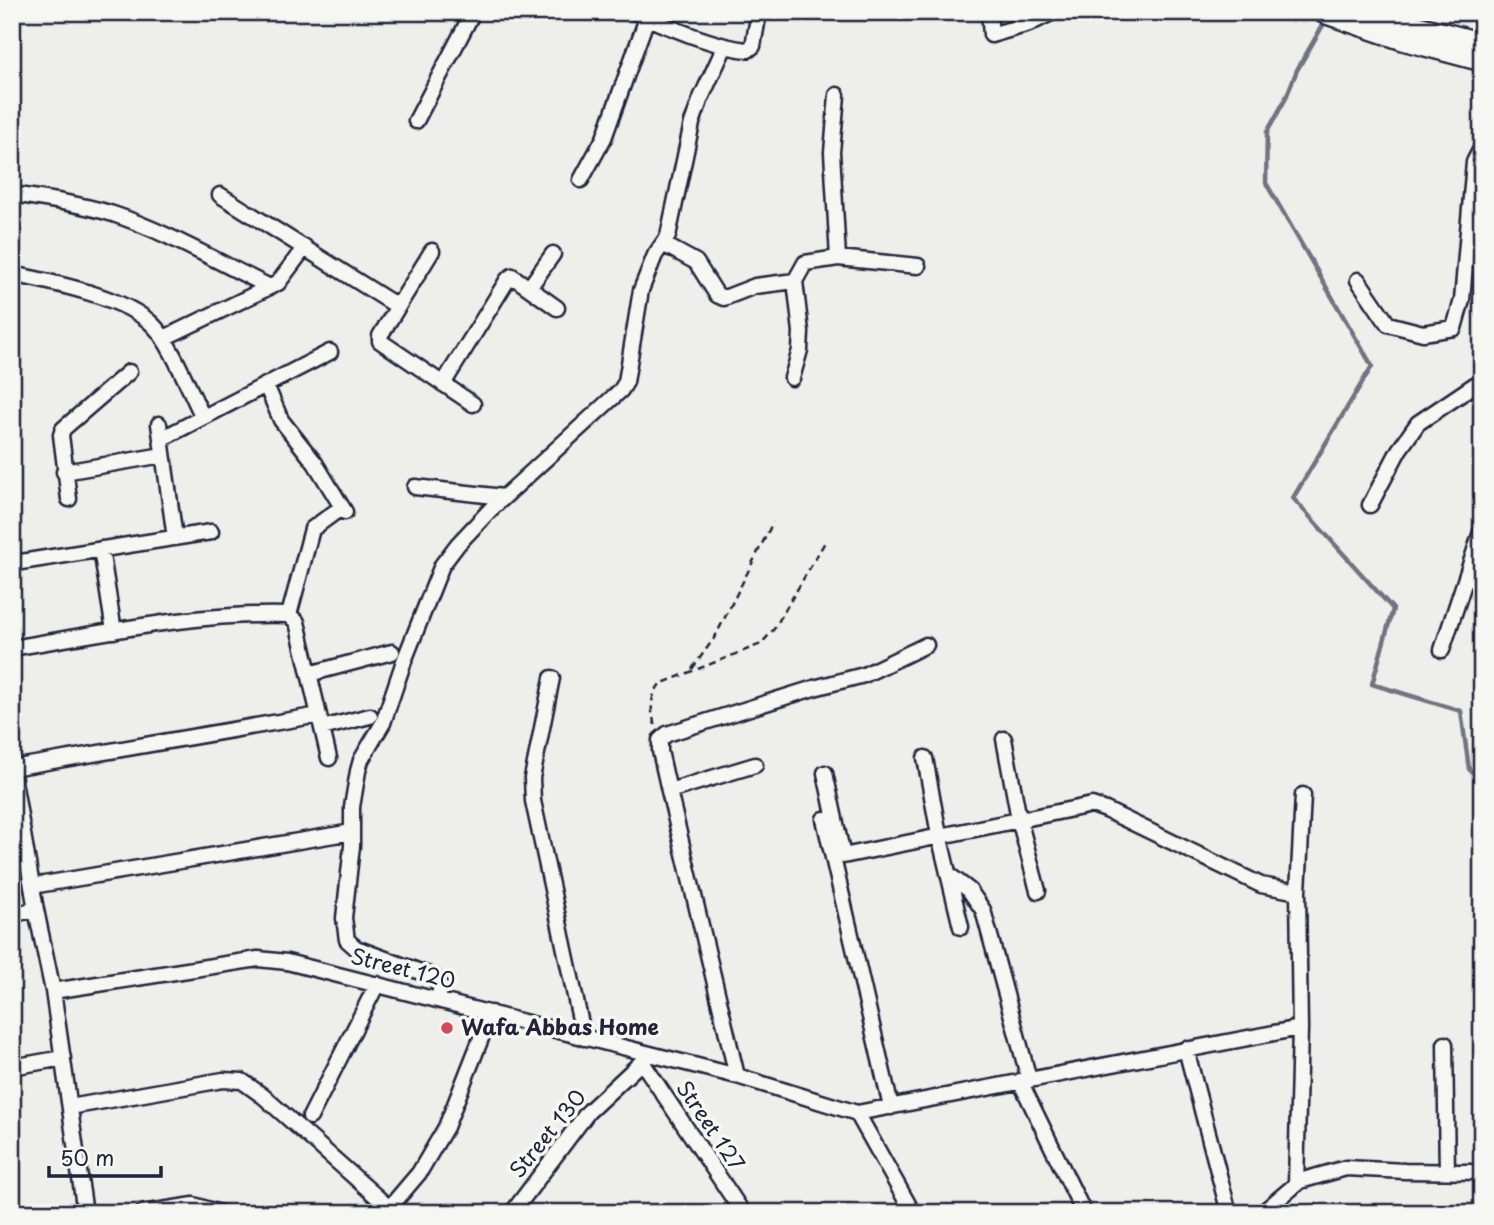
<svg xmlns="http://www.w3.org/2000/svg" width="1494" height="1225" viewBox="0 0 1494 1225" font-family="'Playpen Sans',sans-serif">
<style>
.lines{fill:none;stroke-linecap:round;stroke-linejoin:round}
.stream{stroke:#727281;stroke-width:4.5}
.street-casing{stroke:#22223b;stroke-width:19}
.primary-casing{stroke:#22223b;stroke-width:26}
.path{stroke:#22223b;stroke-width:2.5;stroke-dasharray:7 5;stroke-linecap:butt}
.street{stroke:#f6f6f2;stroke-width:14}
.primary{stroke:#f6f6f2;stroke-width:21}
.poi-dot{fill:#d1495b;stroke:#f6f6f2;stroke-width:2.5}
.labels{text-anchor:middle;stroke-width:7;stroke-linejoin:round;paint-order:stroke}
.street-label{font-size:21px;fill:#22223b;stroke:#f6f6f2}
.poi-label{font-size:21px;font-weight:bold;fill:#22223b;stroke:#f6f6f2;text-anchor:start}
</style>
<rect width="100%" height="100%" fill="#eeeeeb"/>
<filter id="ink" filterUnits="userSpaceOnUse"><feTurbulence type="fractalNoise" baseFrequency=".0143" numOctaves="2"/><feDisplacementMap in="SourceGraphic" scale="14" xChannelSelector="R" yChannelSelector="G"/><feConvolveMatrix kernelMatrix="1 2 1 2 8 2 1 2 1" color-interpolation-filters="sRGB"/></filter>
<g filter="url(#ink)">
<g class="lines">
<path class="stream" d="M1323,25L1297,70L1285,100L1267,132L1266,183L1372,366L1293,498L1393,609L1372,684L1461,711L1469,769L1482,781"/>
<defs>
<path id="street" d="M634,12C662,25 719,48 748,50L753,46L759,12
M989,12L991,35L1029,24L1053,12
M837,95L832,152L838,258
M416,121L473,12
M581,180L604,138L647,18
M12,194C46,199 80,204 113,214C165,231 220,263 270,287
M220,195L397,306
M663,244L696,262L717,295L724,298L755,286L795,281
M432,251L380,336V341L473,404
M12,274C51,282 127,297 154,326C171,343 191,394 203,417
M1358,280L1388,324L1423,333L1454,328L1462,300L1474,162L1482,147
M529,288L553,254
M164,338L278,283L305,247
M792,378L800,350L801,332L795,281L805,263L838,258L918,266
M443,384L508,279L512,276L557,308
M266,385L281,420L315,463L345,512
M159,424L175,538
M161,439L330,352
M64,472L163,455
M415,487L503,497
M69,499L61,435L63,429L129,372
M1370,505L1399,450L1418,423L1482,380
M101,549L114,631
M21,562L211,532
M289,615L312,529L342,507
M926,645L864,675L814,688L667,734L660,740V751L669,791L737,1076L857,1113L1300,1028
M12,648C103,633 197,612 289,615L297,622L329,758
M1442,650L1482,529
M309,674L392,652
M552,678L532,778L533,801L584,1038
M322,728L370,716
M1004,739L1019,819L1038,891
M925,758L939,835L961,927
M12,768L319,715
M12,769L36,910L53,991L85,1213
M825,773L843,856L1092,805L1106,810L1261,885L1298,892
M669,791L755,765
M824,819L891,1107
M948,874L969,890L983,910L1029,1079
M32,886L352,832
M12,914L36,910
M53,991L258,959L287,962L737,1076
M438,999L441,987L434,977L356,948L347,940L344,918L352,846V807L358,771L361,760L383,723L404,661L442,565L458,544L491,509L621,390L626,382L641,290L655,255L668,236L692,123L701,98L725,46
M1445,1044L1447,1172
M1186,1049L1229,1213
M642,1062L743,1213
M12,1067L63,1058
M1020,1081L1084,1213
M70,1107L223,1080L242,1081L263,1096L395,1213
M857,1113L913,1213
M310,1117L377,984
M1296,1184L1300,1028L1298,892L1303,795
M142,1213L194,1205L220,1213
M385,1213L419,1173L446,1127L491,1013
M512,1213L588,1112L649,1055
M1262,1213L1300,1181L1346,1168L1405,1171L1482,1172"/>
<path id="primary" d="M1324,12L1403,39L1482,60
M1373,12L1406,24L1482,44"/>
</defs>
<use href="#street" class="street-casing"/>
<use href="#primary" class="primary-casing"/>
<path class="path" d="M692,669L715,637L773,522
M655,725C650,709 650,697 660,684L761,644L774,629L825,542"/>
<use href="#street" class="street"/>
<use href="#primary" class="primary"/>
</g>
</g>
<circle class="poi-dot" cx="447" cy="1028" r="7"/>
<g class="labels">
<g class="street-label">
<text transform="translate(403 969) rotate(14)" y="7">Street 120</text>
<text transform="translate(710 1126) rotate(56)" y="7">Street 127</text>
<text transform="translate(548 1134) rotate(-51)" y="7">Street 130</text>
</g>
<g class="poi-label">
<text x="461" y="1035">Wafa Abbas Home</text>
</g>
</g>
<rect width="1494" height="1225" fill="none" stroke="#f6f6f2" stroke-width="42"/>
<rect x="21" y="21" width="1452" height="1183" fill="none" stroke="#22223b" stroke-width="2.5" filter="url(#ink)"/>
<path d="M49 1166v10h112v-10" fill="none" stroke="#22223b" stroke-width="3.5"/>
<text x="60" y="1166" font-size="21" fill="#22223b" stroke="#f6f6f2" stroke-width="5" paint-order="stroke">50 m</text>
</svg>
